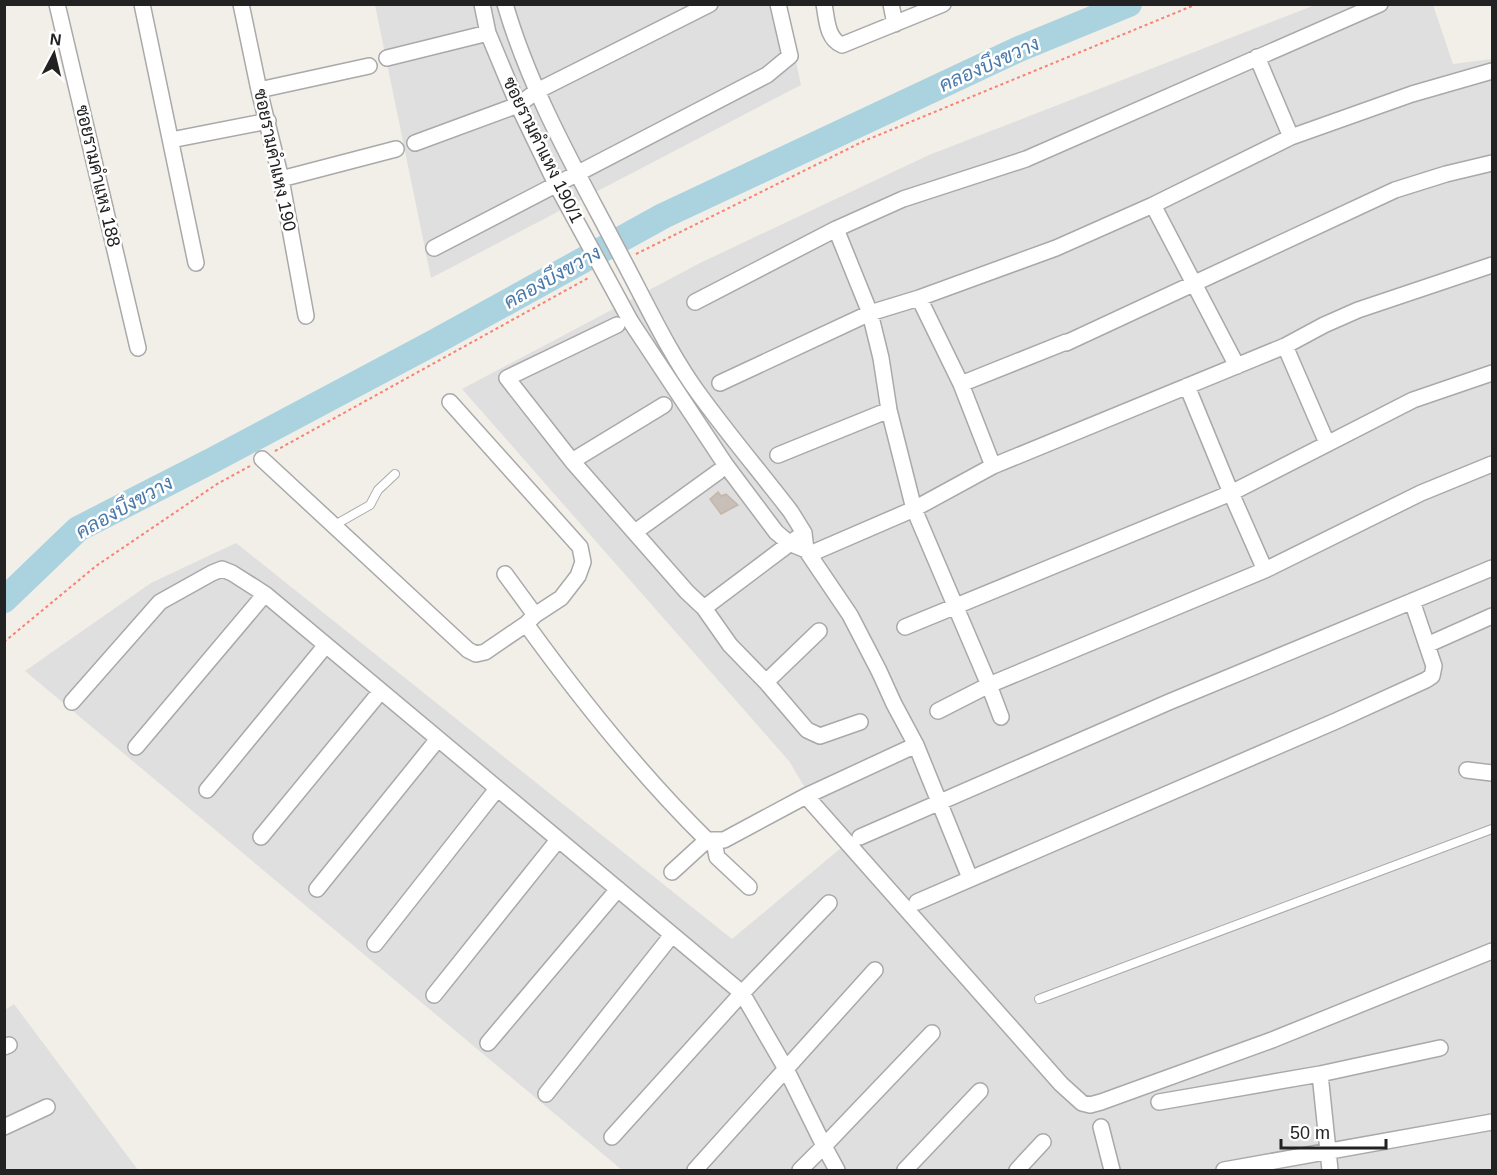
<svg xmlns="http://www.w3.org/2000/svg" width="1497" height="1175" viewBox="0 0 1497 1175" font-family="Helvetica,Sarabun,sans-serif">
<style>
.residential{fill:#e0dfdf}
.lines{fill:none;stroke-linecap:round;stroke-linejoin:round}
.river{stroke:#aad3df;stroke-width:26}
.building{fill:#c7bfb8;stroke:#c4b6ab;stroke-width:1.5}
.service-casing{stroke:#a9a9a9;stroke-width:10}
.minor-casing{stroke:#a9a9a9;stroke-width:18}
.path{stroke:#fa8072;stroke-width:2;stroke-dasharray:3 3;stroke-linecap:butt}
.service{stroke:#fff;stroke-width:8}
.minor{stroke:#fff;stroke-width:15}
.labels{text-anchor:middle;stroke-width:5;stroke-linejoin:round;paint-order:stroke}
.street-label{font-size:18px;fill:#222;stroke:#fff}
.water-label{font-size:20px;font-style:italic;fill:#4a7aab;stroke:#fff}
</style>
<rect width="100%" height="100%" fill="#f2efe9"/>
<path class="residential" d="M375,5H784L801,85L431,278Z
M1315,5H1433L1453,64L1492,59V1170H622L25,671L151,583L236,543L732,939L841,848L789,761L462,389L700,263L929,155Z
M14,1004L138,1170H5V1010Z"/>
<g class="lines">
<path class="river" d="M4,600L78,529L213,460L433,343L663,216L1019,49L1129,4"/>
</g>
<path class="building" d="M718,492L721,496L726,494L738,505L721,514L710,499Z"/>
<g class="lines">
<defs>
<path id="service" d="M333,526L370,505L378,490L395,474
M1039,999L1492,829"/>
<path id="minor" d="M57,4L138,348
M142,4L196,263
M241,4L259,90L281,179L306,316
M482,4L488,33L518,105L556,184L631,322L725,464L776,532L789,543L806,550
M505,4C531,94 580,177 623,260C646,303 670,355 699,394C728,434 761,473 791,512L804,533L806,550L850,615L879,671L894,704L916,745L970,878
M824,4C827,20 827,39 842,45L943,4
M891,4L895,24
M1257,57L1291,137
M387,58L488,33
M259,90L369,66
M171,140L268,121
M415,143L518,105L537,91L710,4
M281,179L396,149
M1153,205L1237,366
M836,229L870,313L881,358L889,410L914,509L989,685L938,711
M434,248L767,75L790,56L778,4
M919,298L961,384L993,466
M695,302L836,229L903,199L1026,159L1380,4
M617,325L507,378L572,461L687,592L704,608L730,645L766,682L807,730L820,736L860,722
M1066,343L1395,190L1446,174L1492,163
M1285,346L1327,443
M720,383L870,313L919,298L1056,248L1153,205L1291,137L1412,94L1492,71
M961,384L1066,342
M1187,386L1231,493L1265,570
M778,455L889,410
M262,459L468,650L476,654L485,652L526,624L535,615L561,598L578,576L583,562L580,547L450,402
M572,461L664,405
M635,532L718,472
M810,554L914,509L993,466L1285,346L1324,325L1358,310L1492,265
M505,574L535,615
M704,608L797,538
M526,624C581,700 640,774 707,840H724L806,796L916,745
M905,627L1231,493L1413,400L1492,373
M1427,645L1492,616
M766,682L819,631
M72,702L160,602L212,573L222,569L232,573L265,594L742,993L786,1069L824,1146L800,1170
M1001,717L989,685L1265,570L1421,493L1492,464
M136,747L265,594
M1467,770L1492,773
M207,790L326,645
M806,796L1061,1084L1082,1103L1090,1105L1101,1102L1272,1040L1492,951
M261,837L381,691
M860,837L1169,702L1492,568
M714,842L717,857L749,887
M672,872L707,840
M317,889L438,739
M917,902L1336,721L1426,680L1432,676L1434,666L1412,601
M375,944L497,789
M434,995L558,840
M488,1043L618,889
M4,1047L9,1045
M1320,1074L1330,1170
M546,1094L672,935
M1159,1102L1320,1074L1440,1048
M4,1127L47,1107
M1101,1127L1112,1170
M612,1137L742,993L829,903
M695,1170L875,970
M837,1170L824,1146L932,1033
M905,1170L980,1091
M1017,1170L1043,1142
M1224,1170L1492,1122"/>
</defs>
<use href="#service" class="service-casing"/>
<use href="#minor" class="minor-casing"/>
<path class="path" d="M636,254L864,141L1197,4
M275,451L590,277
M4,642L96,566L217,484L250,466"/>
<use href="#service" class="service"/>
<use href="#minor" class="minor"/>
</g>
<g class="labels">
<g class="street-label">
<text transform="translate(543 150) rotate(64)" y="6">ซอยรามคำแหง 190/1</text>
<text transform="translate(275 160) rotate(78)" y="6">ซอยรามคำแหง 190</text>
<text transform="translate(98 176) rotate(77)" y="6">ซอยรามคำแหง 188</text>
</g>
<g class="water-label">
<text transform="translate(989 64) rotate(-24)" y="7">คลองบึงขวาง</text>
<text transform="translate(552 277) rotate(-29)" y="7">คลองบึงขวาง</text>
<text transform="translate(124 507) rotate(-29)" y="7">คลองบึงขวาง</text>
</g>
</g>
<rect width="1497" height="1175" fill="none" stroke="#222222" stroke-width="12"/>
<g transform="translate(54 54) rotate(7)" stroke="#ffffff" stroke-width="4.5" paint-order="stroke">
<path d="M0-4.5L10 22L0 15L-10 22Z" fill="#222222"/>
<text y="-9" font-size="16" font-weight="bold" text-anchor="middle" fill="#222222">N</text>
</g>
<path d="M1281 1139v9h105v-9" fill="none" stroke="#222222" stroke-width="3"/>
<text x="1290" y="1139" font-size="18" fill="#222222" stroke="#ffffff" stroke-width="4.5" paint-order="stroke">50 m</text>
</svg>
